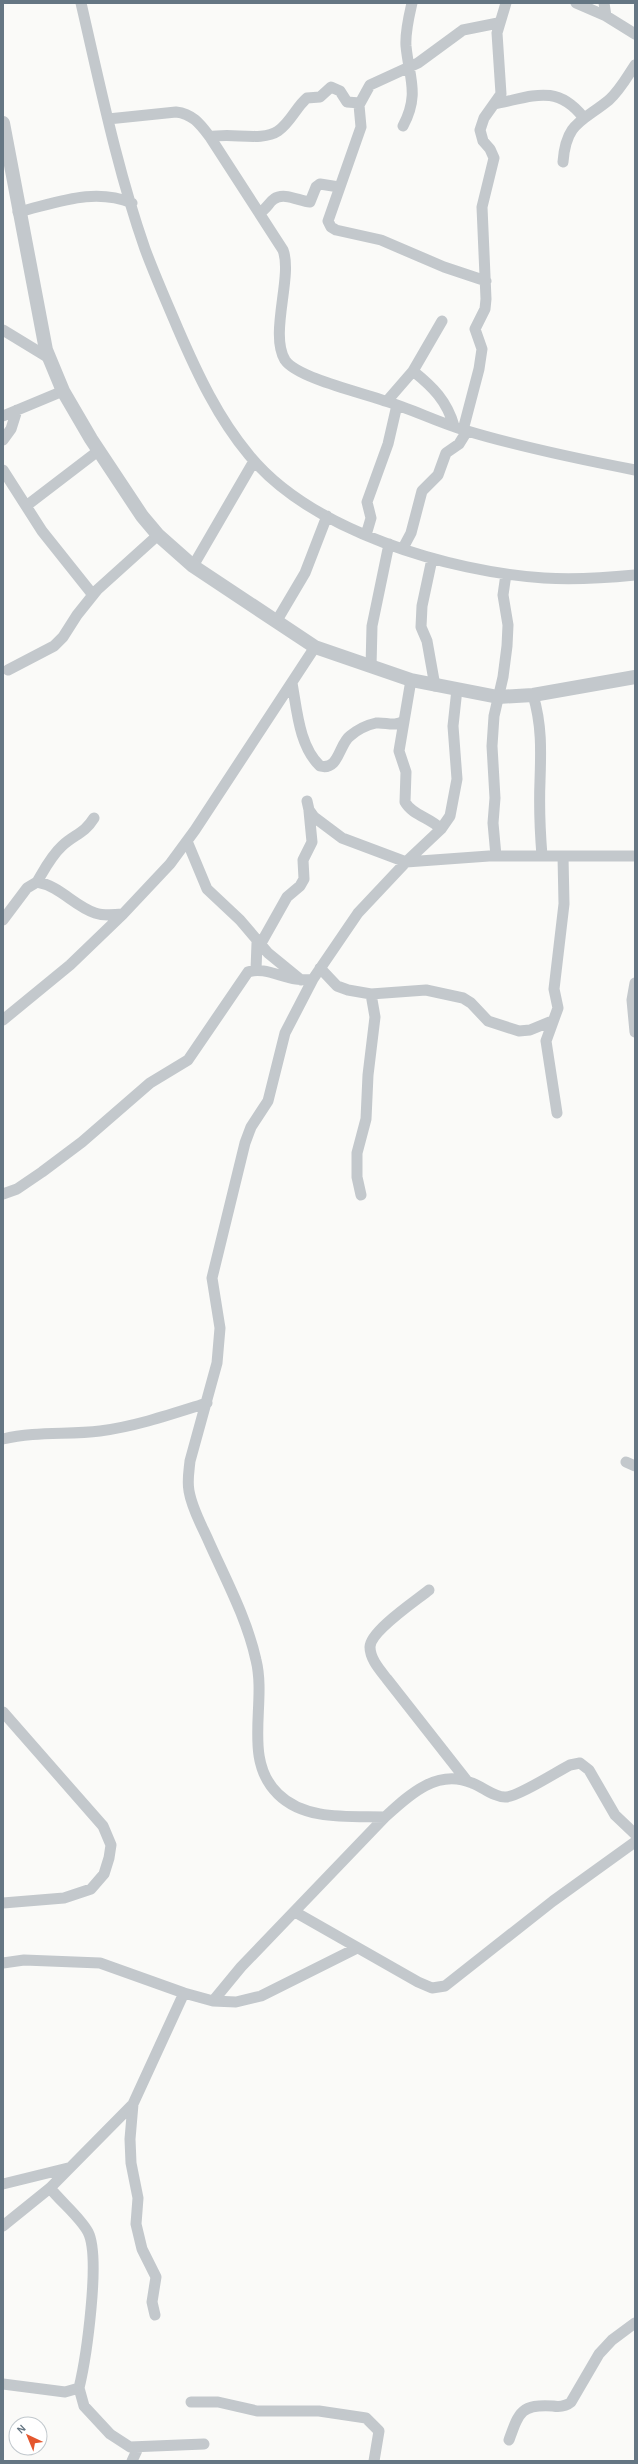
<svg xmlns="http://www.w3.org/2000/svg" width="638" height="2464" font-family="'Alegreya Sans',sans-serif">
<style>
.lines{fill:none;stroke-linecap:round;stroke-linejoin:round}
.minor{stroke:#c3c8cc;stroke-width:11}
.tertiary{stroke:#c3c8cc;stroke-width:14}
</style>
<rect width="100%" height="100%" fill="#fafaf8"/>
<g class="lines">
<path class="minor" d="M 81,3 C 100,85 117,169 145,249 C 155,276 167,303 178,329 C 197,373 218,418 249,455 C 311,531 450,572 544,578 C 575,580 605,578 635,575
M 576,3 L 606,16 L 635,34
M 604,3 L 606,16
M 494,104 C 532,97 556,83 583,117
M 108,119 L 176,112 C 193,114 200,124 210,137 L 283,250 C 293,276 269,334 285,360 C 297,378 363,393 385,401 C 412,409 437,422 464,430 C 520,447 578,459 635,470
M 403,126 C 420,94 409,78 406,46 C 405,32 409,16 412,3
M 210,137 C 230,132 262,142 278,131 C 291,122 296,107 307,98 L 320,97 L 331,87 L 340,91 L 347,102 L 360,103
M 563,162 C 566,122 582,122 609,100 C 620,90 627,77 635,65
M 18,212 C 57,203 93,187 132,203
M 260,212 C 267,209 268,203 274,199 C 284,192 299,201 310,202 L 316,187 L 320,184 L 339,187
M 486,281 L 444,267 L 381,240 L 336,230 L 331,227 L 328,221 L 361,127 L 359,105 L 370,85 L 418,63 L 463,30 L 498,23
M 3,330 L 49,358
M 413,371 C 433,387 447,401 454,426
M 387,401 L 413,371 L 442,321
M 3,416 L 63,391
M 463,430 L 479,369 L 482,349 L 475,329 L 485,309 L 486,299 L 482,207 L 494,158 L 490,149 L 483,141 L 480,130 L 484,118 L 501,94 L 497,33 L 506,3
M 3,440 L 11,429 L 17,410
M 3,470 L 42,531 L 93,595
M 26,506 L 98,451
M 366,535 L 371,518 L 367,502 L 388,444 L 397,405
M 403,548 L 411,533 L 422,491 L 438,475 L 446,453 L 459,444 L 467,431
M 432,559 L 422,606 L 421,627 L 427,641 L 435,686
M 193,566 L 254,461
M 276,622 L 305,573 L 327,516
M 371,667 L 372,626 L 389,544
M 8,670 L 54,646 L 63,637 L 77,615 L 97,590 L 158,535
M 411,680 L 399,751 L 406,772 L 405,802 C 412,815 431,818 441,829
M 292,683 C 297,710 299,746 320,766 C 339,771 339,744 350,736 C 357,730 367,725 376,723 C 386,722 394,727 404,721
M 533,695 C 542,725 541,751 540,781 C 539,806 540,831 542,856
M 307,801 L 309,810 L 314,817 L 342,838 L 406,862 L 489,856 L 635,856
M 187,841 L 207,889 L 240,920 L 268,953 L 301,980
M 496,856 L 493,823 L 495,798 L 492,746 L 494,716 L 503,677 L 507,646 L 508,625 L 503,595 L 506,574
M 37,882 C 44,870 51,856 62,846 C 75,834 84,834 94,818
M 3,920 L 27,888 L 37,882 C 60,886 74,906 95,913 C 104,916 113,915 123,914
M 260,945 L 287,897 L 300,886 L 304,879 L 303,860 L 312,842 L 309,811
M 320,968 L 337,986 L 348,990 L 371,994 L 426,990 L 463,998 L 471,1003 L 488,1021 L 519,1031 L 530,1030 L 552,1021
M 256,970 L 257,943
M 635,983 L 632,1000 L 635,1032
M 3,1020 L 70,965 L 123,914 L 170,864 L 195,830 L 315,647
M 557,1113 L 546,1041 L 558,1008 L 554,989 L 564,904 L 563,856
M 3,1194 L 17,1189 L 42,1172 L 82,1142 L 150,1083 L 188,1060 L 248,972 C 267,965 290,984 313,979
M 361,1195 L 357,1177 L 357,1153 L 366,1119 L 368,1075 L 375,1017 L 371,994
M 3,1439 C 36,1431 68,1435 100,1431 C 137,1426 172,1414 207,1403
M 626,1462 L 635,1466
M 429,1590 C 417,1600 370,1631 370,1647 C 370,1659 380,1670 387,1679 L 467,1781
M 3,1712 L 103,1826 L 111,1845 L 109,1858 L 104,1874 L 91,1889 L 64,1898 L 3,1903
M 385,1817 C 350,1816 305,1821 278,1794 C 242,1759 267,1704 256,1660 C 247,1619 226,1580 209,1542 C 202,1526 192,1509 189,1491 C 187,1481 189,1471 190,1461 L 217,1363 L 220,1328 L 212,1278 L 245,1143 L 251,1127 L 268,1101 L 285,1033 L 313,979 L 358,913 L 406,862 L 441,829 L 450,816 L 457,779 L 453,726 L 457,689
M 295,1912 L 418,1982 L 432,1988 L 445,1986 L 553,1901 L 635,1842
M 3,1963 L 24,1960 L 100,1963 L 184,1993 L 213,2001 L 236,2002 L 261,1996 L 357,1948
M 213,2001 L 241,1967 L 385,1817 C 409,1795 437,1768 472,1783 C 483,1787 494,1797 505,1797 C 516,1798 558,1771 570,1765 L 580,1763 L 589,1770 L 615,1815 L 635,1834
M 133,2104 L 130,2139 L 131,2163 L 138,2198 L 136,2224 L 142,2249 L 156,2277 L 152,2302 L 155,2315
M 3,2184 L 68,2168
M 3,2226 L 50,2188 L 133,2104 L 184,1993
M 3,2384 L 65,2392 L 79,2388 C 86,2359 101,2257 88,2232 C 80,2217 61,2202 50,2188
M 79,2388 L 84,2406 L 110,2434 L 130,2447 L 204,2444
M 191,2402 L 218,2402 L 257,2411 L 319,2411 L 366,2418 L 379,2431 L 374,2461
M 509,2440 C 519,2412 521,2404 553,2406 C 559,2407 565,2407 571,2402 L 599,2354 L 612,2340 L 635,2323
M 132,2461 L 138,2448"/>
<path class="tertiary" d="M 3,123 L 46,350 L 63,391 L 91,439 L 142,516 L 158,535 L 193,566 L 315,647 L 411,680 L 498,697 L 533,695 L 635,677"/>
</g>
<rect width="638" height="2464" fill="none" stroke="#657683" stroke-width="8"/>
<g transform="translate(28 2436) rotate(316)"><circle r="19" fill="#ffffff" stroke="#c1c8cd"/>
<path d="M0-3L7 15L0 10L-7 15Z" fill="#e4572e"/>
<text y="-6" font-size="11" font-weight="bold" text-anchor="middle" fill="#657683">N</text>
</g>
</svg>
